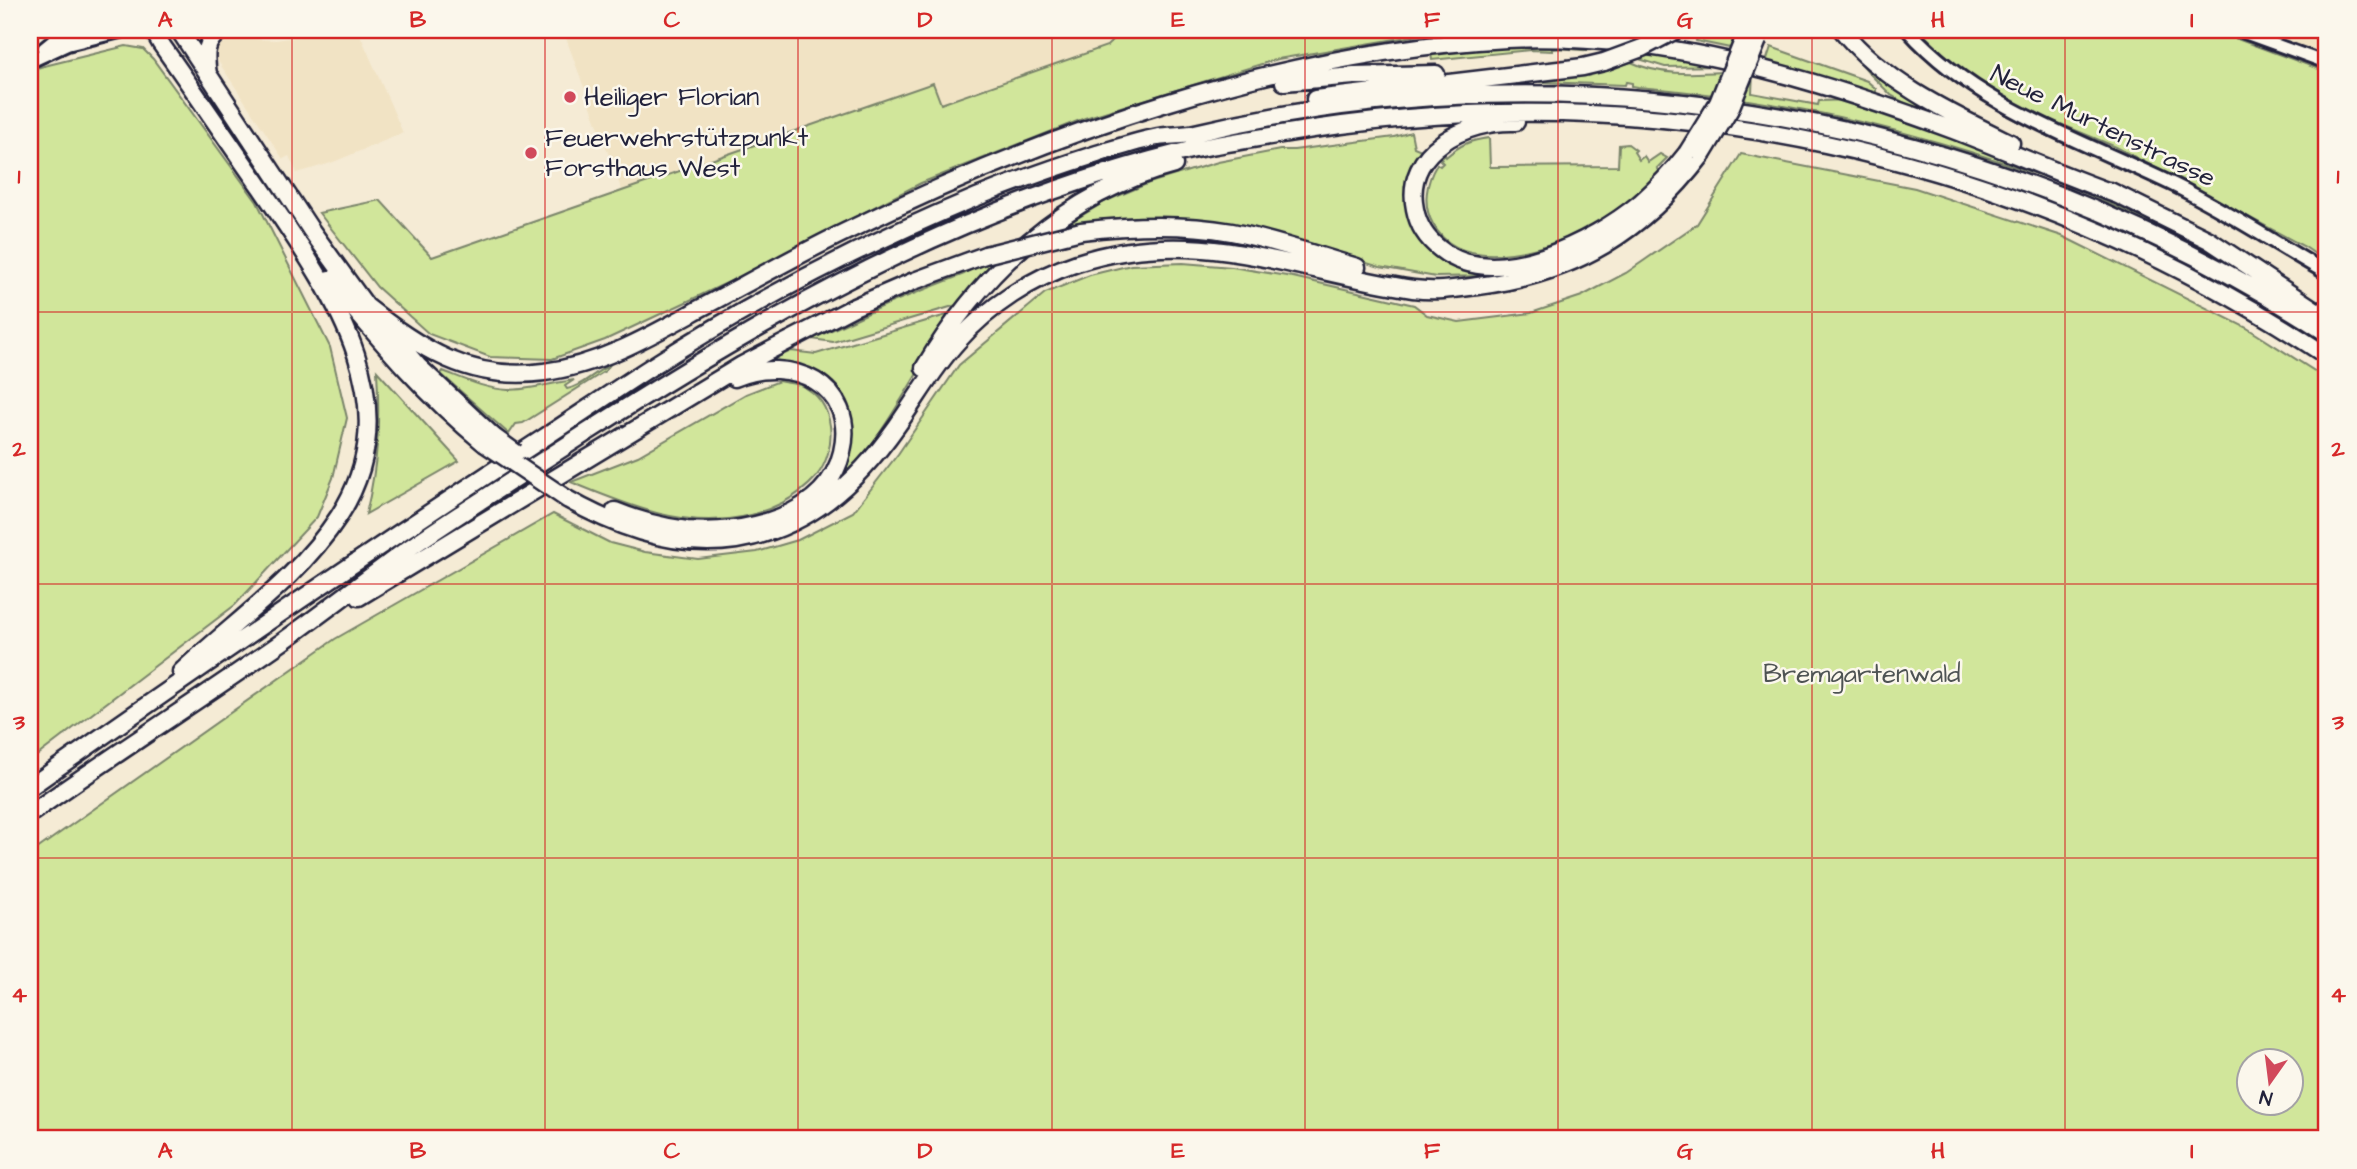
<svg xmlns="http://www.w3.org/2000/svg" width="2357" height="1169" font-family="'Architects Daughter',sans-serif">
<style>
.built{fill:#f1e3c4}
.green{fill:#d1e69b;stroke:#7a846b;stroke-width:2;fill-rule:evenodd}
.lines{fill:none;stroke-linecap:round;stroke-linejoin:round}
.minor-casing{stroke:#22223b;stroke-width:16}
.major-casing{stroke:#22223b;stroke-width:18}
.highway-casing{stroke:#22223b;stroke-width:21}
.minor{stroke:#fbf7ec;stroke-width:10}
.major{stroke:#fbf7ec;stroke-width:12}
.highway{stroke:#fbf7ec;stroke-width:16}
.highway-bridge-casing{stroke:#22223b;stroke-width:21;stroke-linecap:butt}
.highway-bridge{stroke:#fbf7ec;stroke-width:16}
.grid{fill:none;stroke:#d62828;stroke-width:2;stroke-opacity:0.55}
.poi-dot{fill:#d1495b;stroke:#fbf7ec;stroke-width:2.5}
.labels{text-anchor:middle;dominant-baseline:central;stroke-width:5;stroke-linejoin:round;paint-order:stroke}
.poi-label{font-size:26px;fill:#22223b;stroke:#fbf7ec;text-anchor:start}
.street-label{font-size:26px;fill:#22223b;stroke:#fbf7ec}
.park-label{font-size:26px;fill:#4e5353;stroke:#fbf7ec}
.neatline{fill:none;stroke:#d62828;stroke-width:2.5}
.grid-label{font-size:23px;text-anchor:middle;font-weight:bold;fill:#d62828}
</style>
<rect width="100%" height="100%" fill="#f5ebd5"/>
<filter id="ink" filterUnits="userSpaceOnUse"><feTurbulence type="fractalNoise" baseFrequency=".0143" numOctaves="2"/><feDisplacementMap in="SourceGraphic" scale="14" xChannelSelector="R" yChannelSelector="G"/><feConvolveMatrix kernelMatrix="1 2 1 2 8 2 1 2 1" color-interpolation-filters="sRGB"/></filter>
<g filter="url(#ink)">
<path class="built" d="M 340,30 L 358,30 L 403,133 L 331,163 L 297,173 L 289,156 L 283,159 L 218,61 L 215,55 L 216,47 L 221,42 L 231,38 L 276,40 Z
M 563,30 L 602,30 L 603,32 L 610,30 L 1121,30 L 1120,34 L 1107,46 L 941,104 L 933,83 L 622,191 Z
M 2261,30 L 2327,30 L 2327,56 Z"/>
<path class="green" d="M 1121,30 L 1484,30 L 1419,35 L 1278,59 L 1085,118 L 921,183 L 731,281 L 605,340 L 552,359 L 490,357 L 429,334 L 377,287 L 319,213 L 380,200 L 432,257 L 933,83 L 941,104 L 1107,46 L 1119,34 Z
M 1694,30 L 1734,30 L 1731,35 L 1734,37 L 1730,48 L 1696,41 L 1698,31 Z
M 1833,30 L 1836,30 L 1969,128 L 1910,106 L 1891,95 L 1871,75 Z
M 1919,30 L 2213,30 L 2327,72 L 2327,262 L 2305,247 L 2116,147 L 2029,111 L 1961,70 Z
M 126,46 L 143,49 L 153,59 L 257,202 L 330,347 L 347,418 L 333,478 L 317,517 L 235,605 L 30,761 L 30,72 L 40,67 Z
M 1502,46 L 1592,46 L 1592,50 C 1577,51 1566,47 1552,49 L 1552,51 L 1530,50 L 1432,60 L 1431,54 C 1443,53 1496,49 1502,46 Z
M 1771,47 L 1867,81 L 1876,89 L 1876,95 L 1766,62 Z
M 1657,50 L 1723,66 L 1665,67 L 1639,59 Z
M 1631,62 C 1669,80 1712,71 1753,71 L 1752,93 L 1818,105 L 1819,101 L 1852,100 L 2044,173 L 2042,176 C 1911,129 1777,98 1638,87 L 1632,86 L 1632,83 L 1626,82 L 1625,85 L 1540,82 L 1540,80 L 1599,72 Z
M 1411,132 L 1414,147 L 1421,150 L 1431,145 L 1411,183 L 1437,253 L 1541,265 L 1487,276 L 1436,277 L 1380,267 L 1286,239 L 1061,228 L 1106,201 L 1149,183 L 1218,162 L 1280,150 L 1294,150 L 1394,137 Z
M 1489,138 L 1490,167 L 1618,166 L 1619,145 L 1628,144 L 1636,150 L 1634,152 L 1639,160 L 1644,156 L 1648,162 L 1660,154 L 1667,158 L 1657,168 L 1660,171 C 1641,190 1621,208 1599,222 C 1558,247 1462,279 1433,224 C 1422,205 1426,182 1437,164 L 1440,166 L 1443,163 L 1440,160 L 1445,155 L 1446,157 C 1460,145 1470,140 1489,138 Z
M 1741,154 L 1915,188 L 2062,236 L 2247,328 L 2327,379 L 2327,1139 L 30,1139 L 30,854 L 335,639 L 553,514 L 610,543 L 645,552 L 698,559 L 757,552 L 798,540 L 853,512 L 898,454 L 959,365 L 1045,293 L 1090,275 L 1131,265 L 1183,263 L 1232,267 L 1293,277 L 1414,305 L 1427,315 L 1459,322 L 1531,313 L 1582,296 L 1626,273 L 1697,224 ZM 2248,1060 L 2290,1060 L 2290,1102 L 2248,1102 Z
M 2068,180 L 2181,232 L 2224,259 L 2166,229 L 2064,184 Z
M 1006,255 L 960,304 L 833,342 L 812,339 L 890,303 L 964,274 L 978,265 Z
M 950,314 L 952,316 C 910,381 881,446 823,499 L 849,426 L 808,370 L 785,363 L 772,363 L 771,360 L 791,351 L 816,354 Z
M 609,366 L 605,371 L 523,423 L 516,424 L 509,434 L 441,374 L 443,371 C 464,379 485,389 508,390 C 530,390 552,383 574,380 L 565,386 L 567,389 C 582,387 595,371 609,366 Z
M 377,371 L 459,461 L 366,514 C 378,464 380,422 377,371 Z
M 779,381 C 786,383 794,383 800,385 C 837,400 838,450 816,477 C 798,498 768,512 742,517 C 681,529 625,504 571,482 L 638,456 L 746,394 Z"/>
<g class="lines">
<defs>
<path id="minor" d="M 2236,30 L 2327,63"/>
<path id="major" d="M 1908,30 C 1978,108 2082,140 2174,185 C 2227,211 2276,244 2327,273
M 44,49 L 60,36 L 75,30
M 30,61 L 67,44 L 124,30"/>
<path id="highway" d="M 153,30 L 161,44 C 195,92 227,140 261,188 C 326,284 414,400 339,516 C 298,579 235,621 181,672
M 179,30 L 311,230 L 366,306 L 418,366 L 494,437
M 1842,30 C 1883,82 1952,114 2011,143
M 208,74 C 205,55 204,41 222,30
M 1284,82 L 1354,76 L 1436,74
M 1315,99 L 1583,67 L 1604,62
M 1516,122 C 1467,120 1403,150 1415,209 C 1418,225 1427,239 1440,249 C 1495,293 1594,241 1640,203 C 1657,188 1673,171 1687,153
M 2110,191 L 2209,240 L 2327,318
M 1081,231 C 1131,225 1181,223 1232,232 C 1274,240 1315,255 1357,267
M 329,279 C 380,340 422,392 484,443
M 366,306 C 421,349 470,382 544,372 C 600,365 650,336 699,309 C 748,283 797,255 847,231 C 1048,132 1283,51 1507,39 C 1661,32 1810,77 1953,130 C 2008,151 2062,175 2118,195
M 924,368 C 980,273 1065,193 1174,165
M 567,499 C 618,528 676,549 736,540 C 807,529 856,484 897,426 C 917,398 934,367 958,341 C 989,306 1032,278 1077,263 C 1199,223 1295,272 1413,289 C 1436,292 1455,289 1478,286 C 1575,274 1643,232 1702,155
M 615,511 C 637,520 662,527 687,530 C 743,535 827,517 842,452 C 858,385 790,354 735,378
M 359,597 L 742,365 L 854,307 L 914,281 L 985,255
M 30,787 C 199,668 371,550 545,437 C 580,414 615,390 651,367 C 754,301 864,244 977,197 C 1016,181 1056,167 1097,154 C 1117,148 1137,141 1158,137 C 1170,135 1183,136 1195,133 C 1582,40 1996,117 2327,333
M 30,814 C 113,755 199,700 282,642 C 324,612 364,581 405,551 C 464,510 526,472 586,433 C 708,355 832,281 965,225 C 1039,194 1116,167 1195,149 C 1224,143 1253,139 1282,134 C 1651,71 2016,150 2327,356"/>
</defs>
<use href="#minor" class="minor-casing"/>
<use href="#major" class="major-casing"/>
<use href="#highway" class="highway-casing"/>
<use href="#minor" class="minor"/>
<use href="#major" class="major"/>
<use href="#highway" class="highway"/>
<defs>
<path id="highway-bridge" d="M 1604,62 L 1642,48 L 1676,30
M 1687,153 L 1718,103 L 1745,36
M 1702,155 L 1730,109 L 1758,40
M 985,255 L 1081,231
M 494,437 L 516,453
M 484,443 L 567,499"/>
</defs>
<use href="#highway-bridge" class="highway-bridge-casing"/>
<use href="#highway-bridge" class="highway-bridge"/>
</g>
</g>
<path class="grid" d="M 292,30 L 292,1139M 545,30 L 545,1139M 798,30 L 798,1139M 1052,30 L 1052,1139M 1305,30 L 1305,1139M 1558,30 L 1558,1139M 1812,30 L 1812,1139M 2065,30 L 2065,1139M 30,312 L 2327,312M 30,584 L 2327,584M 30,858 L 2327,858"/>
<g class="poi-dot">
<circle cx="570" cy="97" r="7"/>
<circle cx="531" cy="153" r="7"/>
</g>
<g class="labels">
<g class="poi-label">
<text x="584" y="97">Heiliger Florian</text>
<text x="545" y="138">Feuerwehrstützpunkt<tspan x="545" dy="30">Forsthaus West</tspan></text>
</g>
<g class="street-label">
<text transform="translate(2103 126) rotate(26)">Neue Murtenstrasse</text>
</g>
<g class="park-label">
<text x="1862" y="674">Bremgartenwald</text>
</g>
</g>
<rect width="2357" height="1169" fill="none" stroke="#fbf7ec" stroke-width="77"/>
<g transform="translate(2270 1082) rotate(194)"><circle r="33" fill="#fbf7ec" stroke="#a4a2a5" stroke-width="2"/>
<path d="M0-5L12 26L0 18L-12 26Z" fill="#d1495b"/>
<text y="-10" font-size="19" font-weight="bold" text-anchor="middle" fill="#22223b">N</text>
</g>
<rect x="38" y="38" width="2280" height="1092" class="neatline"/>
<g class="grid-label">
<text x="165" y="27">A</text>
<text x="418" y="27">B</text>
<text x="672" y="27">C</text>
<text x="925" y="27">D</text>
<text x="1178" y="27">E</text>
<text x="1432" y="27">F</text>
<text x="1685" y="27">G</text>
<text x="1938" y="27">H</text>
<text x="2192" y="27">I</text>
<text x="19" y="183">1</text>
<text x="2338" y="183">1</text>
<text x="19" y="456">2</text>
<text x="2338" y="456">2</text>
<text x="19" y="729">3</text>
<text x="2338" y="729">3</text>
<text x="19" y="1002">4</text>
<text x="2338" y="1002">4</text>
<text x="165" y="1158">A</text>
<text x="418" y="1158">B</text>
<text x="672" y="1158">C</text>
<text x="925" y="1158">D</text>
<text x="1178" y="1158">E</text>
<text x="1432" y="1158">F</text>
<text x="1685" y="1158">G</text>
<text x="1938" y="1158">H</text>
<text x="2192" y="1158">I</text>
</g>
</svg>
